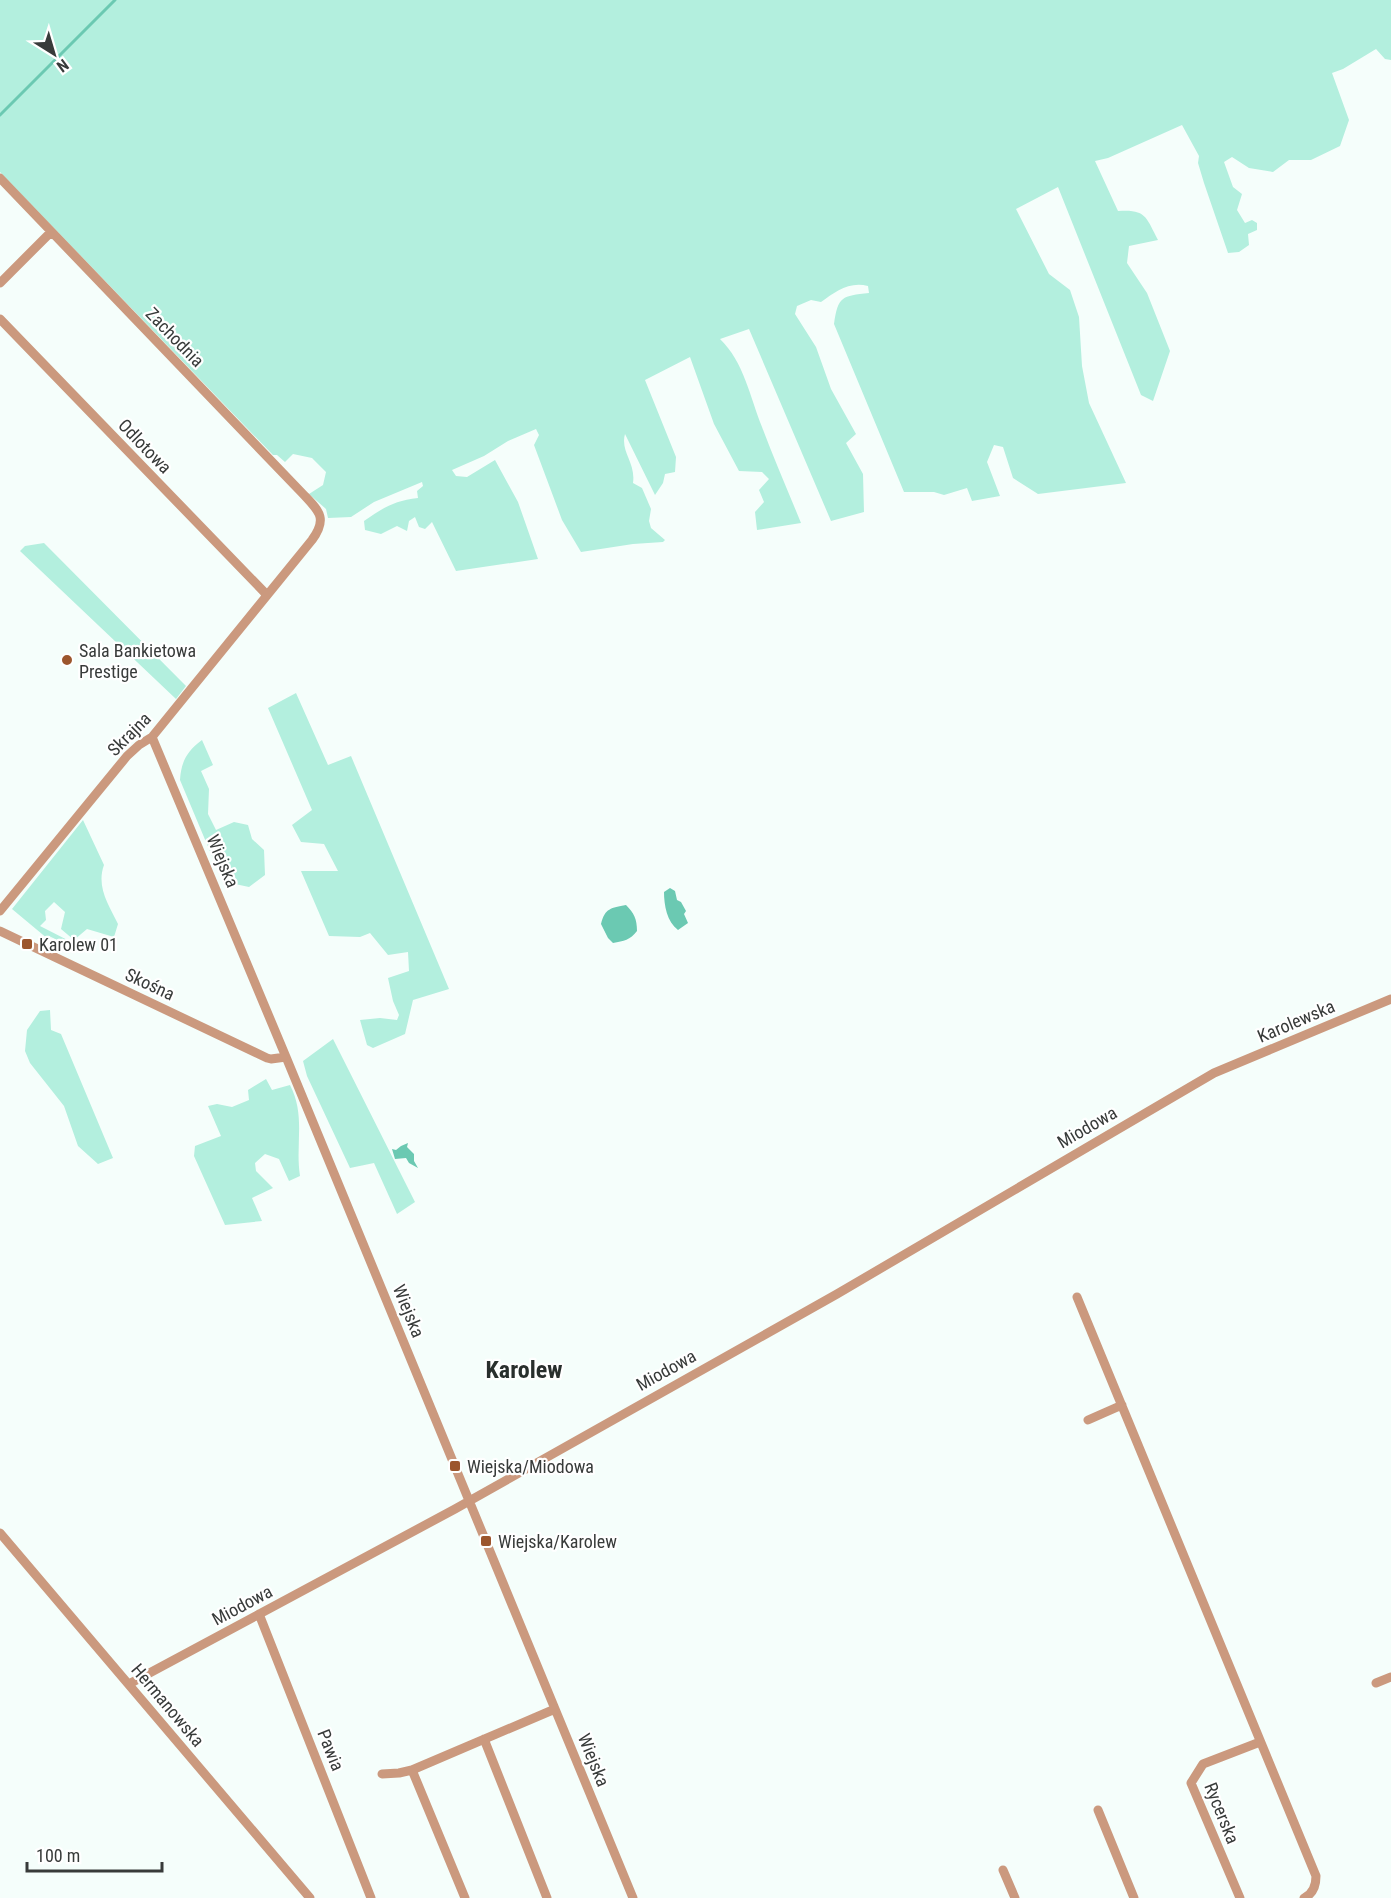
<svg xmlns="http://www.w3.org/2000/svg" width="1391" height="1898" font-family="'Roboto Condensed',sans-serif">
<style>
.green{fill:#b3efde}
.water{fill:#6bc9b2}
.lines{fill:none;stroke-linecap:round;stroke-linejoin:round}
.stream{stroke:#6bc9b2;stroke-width:3}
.minor{stroke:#cb997e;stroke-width:9}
.poi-dot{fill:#9c562d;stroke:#fff;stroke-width:2}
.labels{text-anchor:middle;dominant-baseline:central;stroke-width:4.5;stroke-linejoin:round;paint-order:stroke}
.street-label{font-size:18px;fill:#383b3a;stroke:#fff}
.poi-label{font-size:18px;fill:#383b3a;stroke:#fff;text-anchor:start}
.district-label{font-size:24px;font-weight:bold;fill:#292f2d;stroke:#fff}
</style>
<rect width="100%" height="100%" fill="#f5fefb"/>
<path class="green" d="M 0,0 L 1391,0 L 1391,60 L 1385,59 L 1376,49 L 1343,69 L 1332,73 L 1349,120 L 1340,146 L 1311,160 L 1289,160 L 1273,172 L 1249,168 L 1232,157 L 1224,162 L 1233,187 L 1242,194 L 1237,210 L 1245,223 L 1252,220 L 1257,223 L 1257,230 L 1248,234 L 1249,245 L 1239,252 L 1228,253 L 1204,183 L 1198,163 L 1199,156 L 1182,125 L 1108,158 L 1095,161 L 1118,211 C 1146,209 1146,217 1158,240 L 1129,246 L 1127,263 L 1147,293 L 1170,351 L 1153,401 L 1141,395 L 1058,187 L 1016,209 L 1049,274 L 1070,290 L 1079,317 L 1082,366 L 1089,403 L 1126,483 L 1038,494 L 1013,478 L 1003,447 L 994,445 L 987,462 L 1000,496 L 972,501 L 967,488 L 944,495 L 934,492 L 904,492 L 834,324 C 838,296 842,296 869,293 L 868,286 C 849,281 835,292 821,302 L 811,300 L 797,306 L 795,314 L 816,347 L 831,389 L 856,434 L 846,443 L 863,474 L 864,512 L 831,521 L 749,329 L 720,339 C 744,362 750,397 762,427 C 774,459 788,491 801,523 L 757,530 L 755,512 L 764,502 L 759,490 L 769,479 L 762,472 L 739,471 L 714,424 L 690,357 L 645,380 L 676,457 L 675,472 L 665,474 L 663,483 L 655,495 L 625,434 C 620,452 636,462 633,483 L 642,488 L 651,509 L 649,521 L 651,528 L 665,540 L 663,542 L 633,544 L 581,552 L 562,520 L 534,445 L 539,435 L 536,429 L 508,441 L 484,456 L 452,470 L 456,476 L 467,477 L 495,460 L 518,502 L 538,559 L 456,571 L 432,522 L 425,529 L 419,527 L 415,517 L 409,521 L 407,531 L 397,526 L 381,534 L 365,530 L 364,521 C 384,507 394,501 418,498 L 417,491 L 423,486 L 422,482 L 374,502 L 351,517 L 328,518 L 326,509 L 309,494 L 323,485 L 326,472 L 312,458 L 293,454 L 285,462 L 277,455 L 273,455 L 0,172 Z
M 44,543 L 186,686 L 176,699 L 20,551 L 25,546 Z
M 296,693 L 328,765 L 351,756 L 449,989 L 413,1000 L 405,1034 L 373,1048 L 367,1045 L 360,1020 L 380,1018 L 397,1020 L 399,1015 L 393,1001 L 388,978 L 409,971 L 408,952 L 388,955 L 370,933 L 360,937 L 329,936 L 301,871 L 338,871 L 324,844 L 301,842 L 292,825 L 312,810 L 268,708 Z
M 202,740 L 213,765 L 201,771 L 209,789 L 208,814 L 216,830 L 234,822 L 248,825 L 252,839 L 264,850 L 265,875 L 249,887 L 235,884 L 224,867 L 214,861 L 180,780 C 181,762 187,751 202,740 Z
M 83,820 L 104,865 C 96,887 109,905 118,924 L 114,937 L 87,929 L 74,940 L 61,929 L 65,912 L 54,902 L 45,911 L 46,920 L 40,926 L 87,950 L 82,952 L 51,937 L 48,939 L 12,909 Z
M 50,1010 L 51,1030 L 61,1034 L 113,1158 L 98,1164 L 78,1146 L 64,1106 L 30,1063 L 25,1051 L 27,1030 L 40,1011 Z
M 333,1039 L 415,1202 L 397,1214 L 374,1163 L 350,1168 L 307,1076 L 303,1061 Z
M 266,1079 L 272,1090 L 290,1085 C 306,1116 295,1144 300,1176 L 289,1181 L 279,1159 L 265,1154 L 255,1163 L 256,1171 L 273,1188 L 252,1198 L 262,1221 L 225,1225 L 194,1156 L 195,1146 L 221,1136 L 208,1106 L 217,1104 L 232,1107 L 249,1100 L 248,1090 Z"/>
<path class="water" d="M 670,888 L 675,891 L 677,900 L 681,902 L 686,911 L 684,914 L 688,923 L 678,930 C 667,922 664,905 664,892 Z
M 626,905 C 634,913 637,919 637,931 C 630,940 624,941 613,943 L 608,938 L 601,924 C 605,908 611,908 626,905 Z
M 408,1143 L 407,1147 L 414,1154 L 414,1161 L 418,1168 L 409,1163 L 406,1158 L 395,1159 L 392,1149 L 396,1150 L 401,1146 Z"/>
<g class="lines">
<path class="stream" d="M 0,115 L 115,0"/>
<path class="minor" d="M 0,178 L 303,494 C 319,511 328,518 312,540 L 152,737 L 139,745 L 127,756 L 0,911
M 0,283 L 51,232
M 0,319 L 267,595
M 152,737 L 286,1057 L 633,1898
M 0,931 L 267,1058 L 271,1059 L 286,1057
M 1077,1297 L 1316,1876 C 1316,1885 1313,1894 1304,1898
M 1088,1420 L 1122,1405
M 0,1533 L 310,1898
M 259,1614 L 371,1898
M 1376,1683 L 1391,1677
M 129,1684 L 455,1509 L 837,1294 L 1214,1073 L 1391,999
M 484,1739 L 547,1898
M 412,1770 L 465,1898
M 382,1774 L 399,1773 L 412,1770 L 555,1709
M 1098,1810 L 1134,1898
M 1003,1870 L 1015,1898
M 1240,1898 L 1191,1783 L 1203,1764 L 1260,1742"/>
</g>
<g class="poi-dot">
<circle cx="67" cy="660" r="6"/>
<rect x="21" y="938" width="12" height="12" rx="3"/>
<rect x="449" y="1460" width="12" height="12" rx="3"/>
<rect x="480" y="1535" width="12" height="12" rx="3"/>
</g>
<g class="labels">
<g class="street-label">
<text transform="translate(175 337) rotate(46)">Zachodnia</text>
<text transform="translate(145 446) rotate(46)">Odlotowa</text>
<text transform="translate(129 734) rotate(-45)">Skrajna</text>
<text transform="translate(223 861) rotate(67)">Wiejska</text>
<text transform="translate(150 984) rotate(25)">Skośna</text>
<text transform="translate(1296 1021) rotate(-23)">Karolewska</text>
<text transform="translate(1087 1127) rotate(-30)">Miodowa</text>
<text transform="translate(409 1311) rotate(68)">Wiejska</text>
<text transform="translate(666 1370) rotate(-29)">Miodowa</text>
<text transform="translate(242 1605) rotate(-28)">Miodowa</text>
<text transform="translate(168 1705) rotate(50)">Hermanowska</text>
<text transform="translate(331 1750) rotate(68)">Pawia</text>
<text transform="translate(594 1760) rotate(68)">Wiejska</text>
<text transform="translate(1222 1813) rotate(68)">Rycerska</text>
</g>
<g class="poi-label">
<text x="79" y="650">Sala Bankietowa<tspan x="79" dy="21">Prestige</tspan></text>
<text x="39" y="944">Karolew 01</text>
<text x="467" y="1466">Wiejska/Miodowa</text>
<text x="498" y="1541">Wiejska/Karolew</text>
</g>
<g class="district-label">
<text x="524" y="1370">Karolew</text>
</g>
</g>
<g transform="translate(54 54) rotate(143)" stroke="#ffffff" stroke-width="4.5" paint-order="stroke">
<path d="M0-4.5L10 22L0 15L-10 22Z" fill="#383b3a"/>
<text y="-9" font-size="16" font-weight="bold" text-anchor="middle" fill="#383b3a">N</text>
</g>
<path d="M27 1862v9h135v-9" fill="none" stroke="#383b3a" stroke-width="3"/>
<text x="36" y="1862" font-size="18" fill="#383b3a" stroke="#ffffff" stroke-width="4.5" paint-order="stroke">100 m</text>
</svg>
